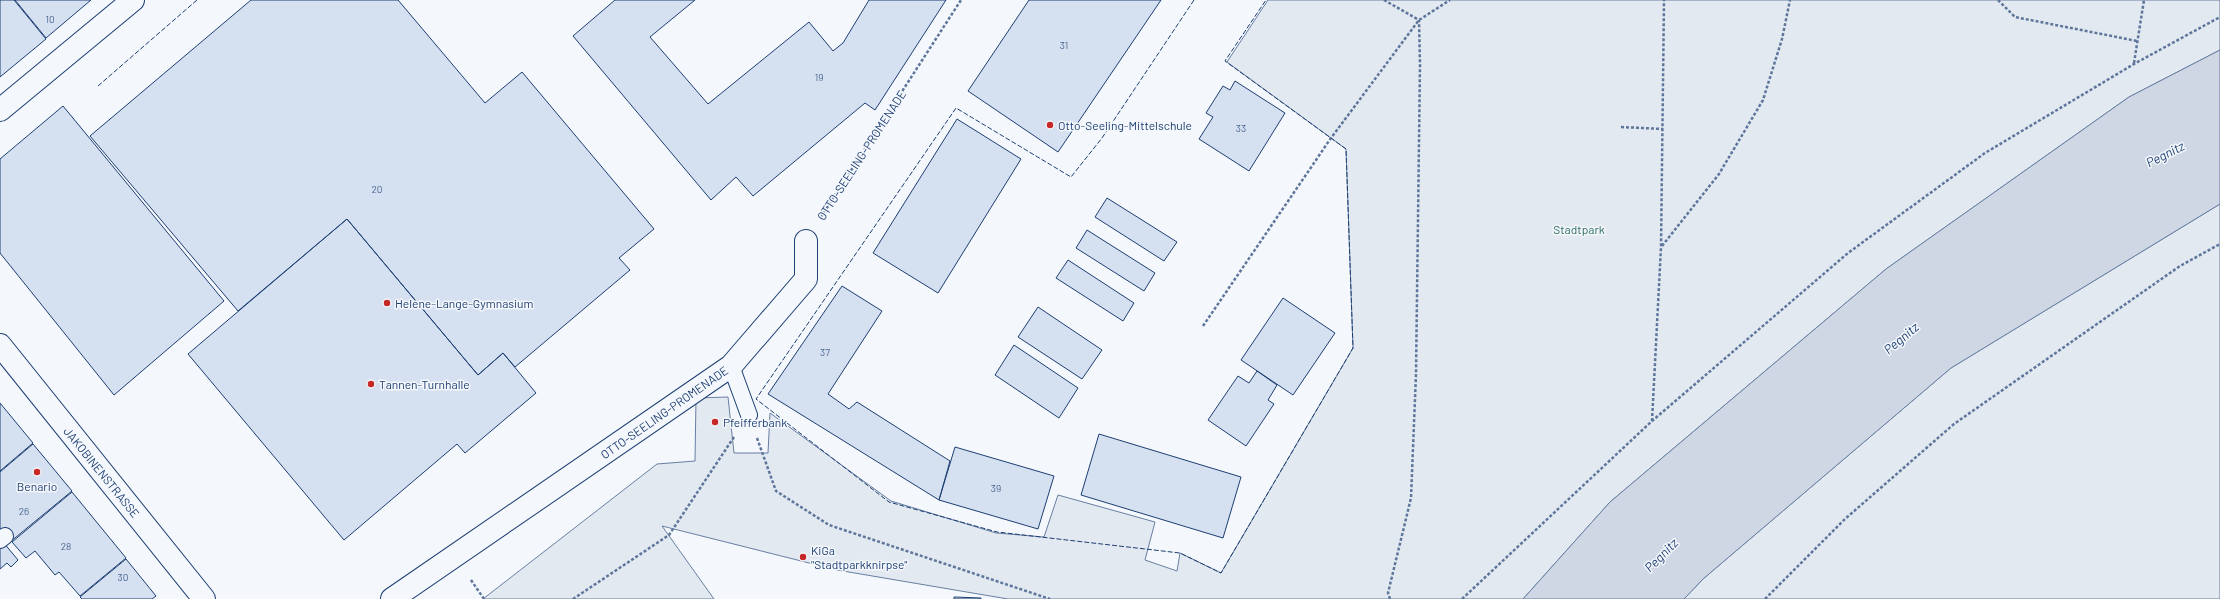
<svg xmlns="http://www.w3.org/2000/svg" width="2220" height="599" font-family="Barlow,sans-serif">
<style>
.green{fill:#e3e9f0;stroke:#687fa3}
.water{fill:#cfd7e4;stroke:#687fa3}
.building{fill:#d5e0f0;stroke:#1d3f73}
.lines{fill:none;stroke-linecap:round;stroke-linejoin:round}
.service-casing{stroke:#1d3f73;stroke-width:18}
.minor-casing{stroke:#1d3f73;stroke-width:24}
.path{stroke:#5e769c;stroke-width:2.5;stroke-dasharray:3 2;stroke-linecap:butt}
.service{stroke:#f4f7fb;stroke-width:16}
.minor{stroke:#f4f7fb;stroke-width:22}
.fence{stroke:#1d3f73;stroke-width:1;stroke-dasharray:5 2;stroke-linecap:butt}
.poi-dot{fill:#c62828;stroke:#f4f7fb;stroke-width:1.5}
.labels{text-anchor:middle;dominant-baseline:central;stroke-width:3;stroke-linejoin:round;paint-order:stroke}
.number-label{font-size:10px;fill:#4b6792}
.poi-label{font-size:12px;fill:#1d3f73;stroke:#f4f7fb;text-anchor:start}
.street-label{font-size:12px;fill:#1d3f73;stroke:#f4f7fb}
.park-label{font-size:12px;fill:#2c6c60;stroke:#f4f7fb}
.water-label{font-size:13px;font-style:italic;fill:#1d3f73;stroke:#f4f7fb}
</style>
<rect width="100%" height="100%" fill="#f4f7fb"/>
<path class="green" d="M 1268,0 L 2220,0 L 2220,50 L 2129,97 L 1886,269 L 1610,502 L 1523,599 L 1008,599 L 837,570 L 662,526 L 714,599 L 483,599 L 657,464 L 695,461 L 696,398 L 728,397 L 734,453 L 768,453 L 770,413 L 891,501 L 996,533 L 1044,537 L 1058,495 L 1155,522 L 1145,560 L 1177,571 L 1180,553 L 1221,573 L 1353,348 L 1346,149 L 1227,62 Z
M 2220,204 L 2220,599 L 1684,599 L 1703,579 L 1951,368 Z"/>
<path class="water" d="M 2220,50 L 2220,204 L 1951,368 L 1703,579 L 1684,599 L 1523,599 L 1610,502 L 1886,269 L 2129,97 Z"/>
<path class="building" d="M 0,0 L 14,0 L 46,39 L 0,77 Z
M 15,0 L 91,0 L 46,38 Z
M 251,0 L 398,0 L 485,103 L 522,72 L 654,229 L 619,258 L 630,270 L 515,367 L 503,353 L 478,375 L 347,219 L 238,311 L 90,136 Z
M 615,0 L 695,0 L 650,37 L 708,104 L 809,22 L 833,51 L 843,43 L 869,0 L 946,0 L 875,110 L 865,103 L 753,196 L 736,177 L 711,200 L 573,36 Z
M 1029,0 L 1161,0 L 1058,152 L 968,91 Z
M 1235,81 L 1285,113 L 1249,171 L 1199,139 L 1213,117 L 1206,113 L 1223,86 L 1230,90 Z
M 63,106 L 224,301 L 114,395 L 0,253 L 0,159 Z
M 957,119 L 1021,159 L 938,293 L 873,253 Z
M 1107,198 L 1177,242 L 1164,261 L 1095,217 Z
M 347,219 L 478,375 L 503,353 L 536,393 L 465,453 L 457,444 L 344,540 L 188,354 Z
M 1087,230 L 1155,273 L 1144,291 L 1076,248 Z
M 1068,260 L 1134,303 L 1123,321 L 1056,278 Z
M 842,286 L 882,311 L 828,394 L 849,409 L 857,402 L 950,461 L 939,500 L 768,394 Z
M 1283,298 L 1335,333 L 1293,395 L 1241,360 Z
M 1038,307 L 1102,350 L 1082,379 L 1018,337 Z
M 1014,345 L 1078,388 L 1059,418 L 995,375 Z
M 1257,371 L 1277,385 L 1268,400 L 1274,404 L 1246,446 L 1208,420 L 1238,376 L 1249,383 Z
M 0,403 L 33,443 L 0,471 Z
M 1099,434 L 1241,477 L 1223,538 L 1081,495 Z
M 33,444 L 72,491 L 10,542 L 0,531 L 0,472 Z
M 955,447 L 1054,476 L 1038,529 L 939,500 Z
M 72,492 L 126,558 L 80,596 L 59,572 L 55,575 L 35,551 L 26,558 L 12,542 Z
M 3,542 L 18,560 L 11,567 L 7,563 L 0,569 L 0,544 Z
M 126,559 L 156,596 L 152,599 L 82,599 L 80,597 Z
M 954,597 L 981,598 L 981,599 L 954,599 Z"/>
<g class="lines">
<defs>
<path id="service" d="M 731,366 L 749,415
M 0,540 L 5,536"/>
<path id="minor" d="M 0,110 L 133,0
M 0,345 L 204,599
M 392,599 L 731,366 L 806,279 L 806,241"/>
</defs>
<use href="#service" class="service-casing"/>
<use href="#minor" class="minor-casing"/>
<path class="path" d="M 1384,0 L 1419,20
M 1998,0 L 2015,17 L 2137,41
M 2134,63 L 2144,0
M 1621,127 L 1663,129
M 821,217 L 961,0
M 1662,246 L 1719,174 L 1763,100 L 1782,39 L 1790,0
M 1203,326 L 1331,138 L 1419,20 L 1450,0
M 1652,421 L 1661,247 L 1664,0
M 757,438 L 776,491 L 829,525 L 1050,599
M 471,580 L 484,599
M 573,599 L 669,535 L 734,437
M 1390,599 L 1388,593 L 1411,498 L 1416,374 L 1420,64 L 1419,20
M 1462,599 L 1652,421 L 1848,253 L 1985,153 L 2134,64 L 2220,17
M 1765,599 L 1845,519 L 1954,424 L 2180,266 L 2220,244"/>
<use href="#service" class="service"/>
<use href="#minor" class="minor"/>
<path class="fence" d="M 1194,0 L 1102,138 L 1071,177 L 956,108 L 756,399 L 889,502 L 997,532 L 1180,553 L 1221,573 L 1353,348 L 1346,149 L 1225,61 L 1266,0
M 98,86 L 197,0"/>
</g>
<g class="poi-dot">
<circle cx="1050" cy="125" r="4"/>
<circle cx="387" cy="303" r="4"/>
<circle cx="371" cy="384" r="4"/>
<circle cx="715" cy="422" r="4"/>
<circle cx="37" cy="472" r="4"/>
<circle cx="803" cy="557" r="4"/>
</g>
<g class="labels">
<g class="number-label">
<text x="50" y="19">10</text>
<text x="1064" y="45">31</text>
<text x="819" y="77">19</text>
<text x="1241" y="128">33</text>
<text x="377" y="189">20</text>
<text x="825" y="352">37</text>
<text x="996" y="488">39</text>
<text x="24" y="511">26</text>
<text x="66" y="546">28</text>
<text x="123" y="577">30</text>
</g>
<g class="poi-label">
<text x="1058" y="125">Otto-Seeling-Mittelschule</text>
<text x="395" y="303">Helene-Lange-Gymnasium</text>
<text x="379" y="384">Tannen-Turnhalle</text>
<text x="723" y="422">Pfeifferbank</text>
<text x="37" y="486" text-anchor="middle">Benario</text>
<text x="811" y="550">KiGa<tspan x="811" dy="14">"Stadtparkknirpse"</tspan></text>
</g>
<g class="street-label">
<text transform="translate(861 155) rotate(-57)">OTTO-SEELING-PROMENADE</text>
<text transform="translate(664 412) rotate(-35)">OTTO-SEELING-PROMENADE</text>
<text transform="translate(102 472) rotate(51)">JAKOBINENSTRASSE</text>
</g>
<g class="park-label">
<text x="1579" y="229">Stadtpark</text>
</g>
<g class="water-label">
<text transform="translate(2165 154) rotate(-27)">Pegnitz</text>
<text transform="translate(1901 338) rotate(-40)">Pegnitz</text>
<text transform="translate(1661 555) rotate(-45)">Pegnitz</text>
</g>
</g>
</svg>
